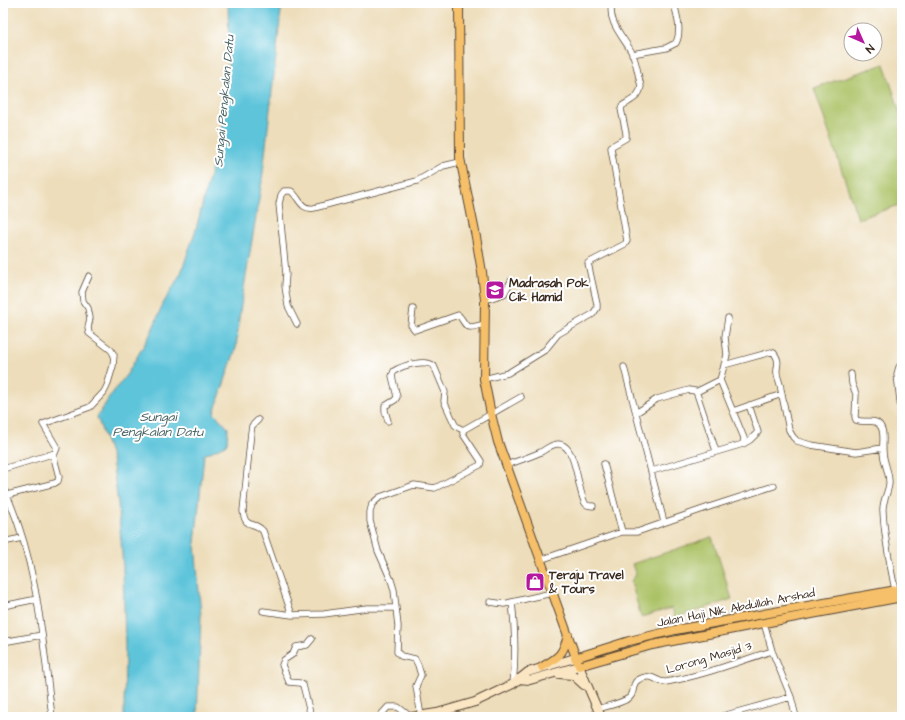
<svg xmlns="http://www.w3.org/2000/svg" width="905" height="720" font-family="'Architects Daughter',sans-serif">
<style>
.green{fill:#acc266;stroke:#747642}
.water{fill:#5dc4da;stroke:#4c777c}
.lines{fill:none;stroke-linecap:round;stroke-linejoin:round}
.minor-casing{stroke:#564535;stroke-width:7}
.secondary-casing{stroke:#564535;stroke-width:10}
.primary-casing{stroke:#564535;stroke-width:10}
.minor{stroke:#fff;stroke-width:5.5}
.secondary{stroke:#fbe6c4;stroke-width:8}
.primary{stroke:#f6c06b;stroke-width:8}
.labels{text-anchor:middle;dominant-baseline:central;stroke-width:4;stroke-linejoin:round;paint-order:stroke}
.poi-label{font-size:12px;font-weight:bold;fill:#3b2a1e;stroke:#fff;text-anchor:start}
.street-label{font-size:12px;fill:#3b2a1e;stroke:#fff}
.water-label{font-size:13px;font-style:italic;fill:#476060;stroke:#fff}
</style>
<rect width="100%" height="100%" fill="#fff"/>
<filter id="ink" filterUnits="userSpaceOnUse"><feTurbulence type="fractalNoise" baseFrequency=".025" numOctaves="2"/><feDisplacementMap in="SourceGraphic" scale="8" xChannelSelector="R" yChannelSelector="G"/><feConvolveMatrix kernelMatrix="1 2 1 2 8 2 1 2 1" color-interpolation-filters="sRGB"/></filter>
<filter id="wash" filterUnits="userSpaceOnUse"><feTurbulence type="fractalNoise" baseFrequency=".012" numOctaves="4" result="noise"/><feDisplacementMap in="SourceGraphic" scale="16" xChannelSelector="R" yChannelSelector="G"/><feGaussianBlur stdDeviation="0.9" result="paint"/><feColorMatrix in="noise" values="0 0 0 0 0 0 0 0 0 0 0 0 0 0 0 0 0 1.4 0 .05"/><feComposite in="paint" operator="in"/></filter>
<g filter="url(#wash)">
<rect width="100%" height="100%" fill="#edddba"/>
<path class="green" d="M 884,64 L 902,118 L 902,204 L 858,219 L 814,88 Z
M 712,537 L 732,599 L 675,618 L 672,608 L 641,617 L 631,581 L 636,575 L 632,564 Z"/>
<path class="water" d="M 228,3 L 281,3 L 281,11 L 262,181 L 240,311 L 236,348 L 214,413 L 228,428 L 227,444 L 204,455 L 195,543 L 201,616 L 197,717 L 124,717 L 125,645 L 123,567 L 118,503 L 112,459 L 97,417 L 111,395 L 127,374 L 151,333 L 163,304 L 181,273 L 196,229 L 226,113 L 229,46 Z"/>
</g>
<g filter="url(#ink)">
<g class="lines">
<defs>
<path id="minor" d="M 632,54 L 666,48 L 676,43 C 682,31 677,16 674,3
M 485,300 L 504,294 L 511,281
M 413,309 L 411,325 L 415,330 L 458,315 C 463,318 464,327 470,327 C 475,327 480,325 485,324
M 297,324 L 288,306 L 285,286 L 286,274 L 279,204 L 281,195 L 284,191 L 291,191 C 300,198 300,210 314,208 L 417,181 L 443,166 L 460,162
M 902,364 L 899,367 L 897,374 L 902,420
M 724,365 L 771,352 L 774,353 C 781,363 776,364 777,374 C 778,380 781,384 781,390 L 789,430 L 793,437 L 797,441 L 811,445 L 856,452 L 883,448
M 624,367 L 664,522
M 851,374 L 852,384 L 856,394 L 855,417 L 856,420 C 865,424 876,417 881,427 C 885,434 882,444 883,451 C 883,462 890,473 889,484 C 888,493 882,502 883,511 C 884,537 890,564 895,590
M 484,379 L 508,373 L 545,350 L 558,334 L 593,314 L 597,308 L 597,304 L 588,263 L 625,244 L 627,241 L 611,148 L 612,146 L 626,138 L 626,133 L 621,109 L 622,106 C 631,100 640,97 641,86 C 638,76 637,63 632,53 C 624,37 607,23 612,3
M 696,392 L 720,380 L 727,355 L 725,337 L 728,318
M 733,411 L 782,394
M 636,413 L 657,399 L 689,390 L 695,391 L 697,394 L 716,451
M 258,420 L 252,426 L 251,432 L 243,511 C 245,530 254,520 263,531 L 292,615
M 388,421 L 385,411 L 385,406 L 395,400 L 397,397 L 392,376 L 394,371 C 403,365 426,359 434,366 L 445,392 L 444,401 L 455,425 L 459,428 L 463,430
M 743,444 L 750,440 L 758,432 L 749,405
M 604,464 L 622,532
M 506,465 C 518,461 530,457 541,452 C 546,449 552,444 558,444 C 577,444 577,490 585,503 C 586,506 590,506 593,506
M 3,469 L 55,453 L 57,448 L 56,446 L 43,424 L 90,407 L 104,392 L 107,386 L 113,366 L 114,355 L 111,350 L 89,333 L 88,328 L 90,318 L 88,308 L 83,301 L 82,292 L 89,276
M 652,471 L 743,444 L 744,438 L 720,380
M 3,487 C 37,557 43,640 52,717
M 7,495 L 55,483 L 58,481 L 59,477 L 53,454
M 3,542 L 22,538
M 540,560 L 622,532 L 637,532 L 712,506 L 774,486
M 490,602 L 504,604 L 512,602
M 3,606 L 37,599
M 263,611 L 292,615 L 324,614 L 367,608 L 396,608
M 764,623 L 772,651 L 791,697 L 796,717
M 3,642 L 42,635
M 513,684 C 516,656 515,629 512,602 L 552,593
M 597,709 C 607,706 620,704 629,698 C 638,691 627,681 646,677 C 654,675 658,683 666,682 C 702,676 737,662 772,651
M 421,716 L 416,686 L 421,675 L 418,665 L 415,659 L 401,656 L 397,652 L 398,626 L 394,590 L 391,580 L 378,551 L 370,521 L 370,512 L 372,504 L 380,497 L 414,485 L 435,488 L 480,465 L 481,461 L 463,434 L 463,430 L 521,397
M 311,717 L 303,685 L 300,683 L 289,682 L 282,665 L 284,660 L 293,654 L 296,647 L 307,645 L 312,639
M 379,717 L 388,707 L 398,707 L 411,717
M 719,717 L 791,697"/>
<path id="secondary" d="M 559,674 L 573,675 L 584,685
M 518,679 L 530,680 L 579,666 L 601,717
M 411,717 L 437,713 L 475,702 L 513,684 L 528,672 L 575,658"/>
<path id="primary" d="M 459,3 L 460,158 L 476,237 L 482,272 L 485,300 L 484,379 L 491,414 L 498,442 L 579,666 L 652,645 L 764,623 L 902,597
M 575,658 L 629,641 L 675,630 L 902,589
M 542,667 C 559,657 563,655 568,635"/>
</defs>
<use href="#minor" class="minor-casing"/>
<use href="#secondary" class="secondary-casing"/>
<use href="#primary" class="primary-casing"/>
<use href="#minor" class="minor"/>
<use href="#secondary" class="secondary"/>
<use href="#primary" class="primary"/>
</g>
</g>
<defs>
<symbol id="school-square" viewBox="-11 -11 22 22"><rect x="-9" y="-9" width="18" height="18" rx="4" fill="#b5179e" stroke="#fff"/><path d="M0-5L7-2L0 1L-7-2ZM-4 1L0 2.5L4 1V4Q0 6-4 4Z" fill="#fff"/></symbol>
<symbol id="shop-square" viewBox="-11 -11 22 22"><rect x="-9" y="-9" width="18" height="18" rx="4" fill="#b5179e" stroke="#fff"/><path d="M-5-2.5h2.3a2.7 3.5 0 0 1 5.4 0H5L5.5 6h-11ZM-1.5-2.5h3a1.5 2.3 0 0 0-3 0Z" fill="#fff"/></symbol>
</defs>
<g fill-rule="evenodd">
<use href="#school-square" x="484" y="279" width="22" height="22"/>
<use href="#shop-square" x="524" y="571" width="22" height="22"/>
</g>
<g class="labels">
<g class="poi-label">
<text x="509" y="283">Madrasah Pok<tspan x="509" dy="14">Cik Hamid</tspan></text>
<text x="549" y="575">Teraju Travel<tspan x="549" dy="14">&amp; Tours</tspan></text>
</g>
<g class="street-label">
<text transform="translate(736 608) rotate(-11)">Jalan Haji Nik Abdullah Arshad</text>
<text transform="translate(709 658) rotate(-16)">Lorong Masjid 3</text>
</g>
<g class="water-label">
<text transform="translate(224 101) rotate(-85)">Sungai Pengkalan Datu</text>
<text x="158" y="417">Sungai<tspan x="158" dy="15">Pengkalan Datu</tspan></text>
</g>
</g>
<rect width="905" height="720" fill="none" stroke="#fff" stroke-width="16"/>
<g transform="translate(863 42) rotate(135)"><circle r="19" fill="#ffffff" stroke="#b1aaa5"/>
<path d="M0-3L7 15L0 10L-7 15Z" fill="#b5179e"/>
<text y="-6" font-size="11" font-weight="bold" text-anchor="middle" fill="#3b2a1e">N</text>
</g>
</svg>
